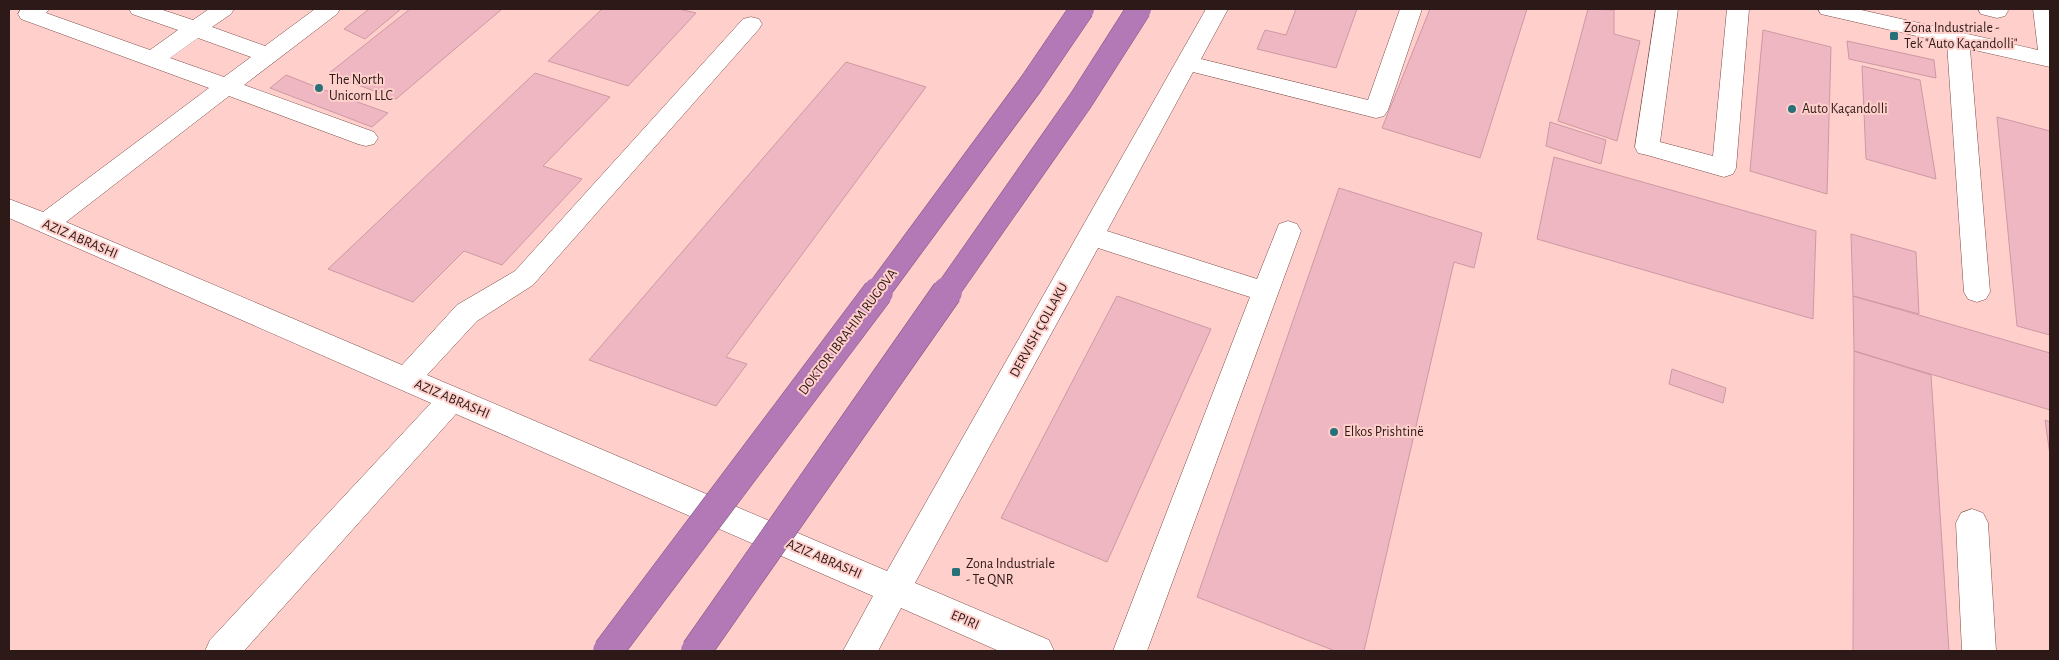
<svg xmlns="http://www.w3.org/2000/svg" width="2059" height="660" font-family="'Alegreya Sans',sans-serif">
<style>
.building{fill:#efb7c2;stroke:#ce98a3}
.lines{fill:none;stroke-linecap:round;stroke-linejoin:round}
.minor-casing{stroke:#7c4b47;stroke-width:1}
.minor{fill:#fff;fill-rule:evenodd}
.highway-bridge-far1-casing{stroke:#84577e;stroke-width:25;stroke-linecap:butt}
.highway-bridge-casing{stroke:#84577e;stroke-width:31;stroke-linecap:butt}
.highway-bridge-far1{stroke:#b379b6;stroke-width:24}
.highway-bridge{stroke:#b379b6;stroke-width:30}
.poi-dot{fill:#287179;stroke:#ffd0cb;stroke-width:2}
.labels{text-anchor:middle;dominant-baseline:central;stroke-width:4;stroke-linejoin:round;paint-order:stroke}
.poi-label{font-size:14px;fill:#2d1917;stroke:#ffd0cb;text-anchor:start}
.street-label{font-size:14px;fill:#2d1917;stroke:#ffd0cb}
</style>
<rect width="100%" height="100%" fill="#ffd0cb"/>
<path class="building" d="M 369,9 L 401,9 L 365,39 L 344,29 Z
M 410,9 L 502,9 L 396,99 L 328,74 Z
M 602,9 L 679,9 L 696,13 L 628,86 L 548,61 Z
M 1296,9 L 1357,9 L 1336,68 L 1257,49 L 1265,30 L 1286,35 Z
M 1430,9 L 1527,9 L 1480,158 L 1382,128 Z
M 1588,9 L 1614,10 L 1614,34 L 1640,41 L 1617,141 L 1558,121 Z
M 1763,30 L 1831,47 L 1827,194 L 1750,171 Z
M 1847,41 L 1934,60 L 1936,78 L 1849,59 Z
M 846,62 L 926,87 L 726,357 L 747,364 L 716,406 L 589,360 Z
M 1862,66 L 1920,80 L 1936,179 L 1866,159 Z
M 535,73 L 610,97 L 543,166 L 582,179 L 502,265 L 464,251 L 413,302 L 328,269 Z
M 286,75 L 319,88 L 388,113 L 372,127 L 270,88 Z
M 1997,117 L 2050,131 L 2050,335 L 2017,326 Z
M 1550,122 L 1606,140 L 1601,164 L 1546,146 Z
M 1554,157 L 1816,231 L 1813,319 L 1537,239 Z
M 1339,188 L 1482,233 L 1474,268 L 1454,262 L 1364,651 L 1335,651 L 1197,597 Z
M 1851,234 L 1916,252 L 1919,314 L 1853,296 Z
M 1117,296 L 1211,329 L 1107,562 L 1001,518 Z
M 1853,296 L 2050,353 L 2050,410 L 1854,351 Z
M 1854,351 L 1931,375 L 1949,651 L 1853,651 Z
M 1672,369 L 1726,388 L 1723,403 L 1669,384 Z
M 2045,420 L 2050,422 L 2050,455 Z"/>
<g class="lines">
<defs>
<path id="minor" d="M 21,9 L 49,9 L 46,13 L 150,50 L 178,30 L 132,14 L 129,9 L 160,9 L 193,20 L 209,9 L 234,9 L 231,14 L 212,27 L 265,46 L 315,9 L 340,9 L 337,14 L 244,85 L 374,132 L 378,138 L 374,144 L 366,146 L 358,144 L 229,96 L 66,222 L 402,365 L 457,305 L 515,271 L 743,19 L 751,17 L 759,19 L 762,24 L 759,29 L 533,285 L 477,321 L 427,375 L 887,571 L 1206,9 L 1228,9 L 1201,59 L 1368,100 L 1400,9 L 1422,9 L 1388,110 L 1384,116 L 1376,118 L 1193,72 L 1107,231 L 1257,279 L 1279,224 L 1288,221 L 1297,224 L 1301,231 L 1147,651 L 1113,651 L 1250,297 L 1098,248 L 915,583 L 1049,640 L 1054,651 L 999,651 L 901,608 L 878,651 L 843,651 L 873,596 L 456,414 L 244,651 L 205,651 L 210,640 L 431,403 L 9,218 L 9,199 L 43,212 L 209,88 L 21,19 L 18,14 ZM 198,38 L 251,57 L 224,77 L 170,58 Z
M 1656,9 L 1678,9 L 1660,142 L 1713,156 L 1727,9 L 1749,9 L 1736,168 L 1733,174 L 1724,177 L 1647,155 L 1638,153 L 1635,147 Z
M 1818,9 L 1857,9 L 2038,50 L 2033,9 L 2050,9 L 2050,67 L 1970,49 L 1990,292 L 1986,299 L 1977,302 L 1968,299 L 1964,292 L 1947,43 L 1821,14 Z
M 1978,9 L 2007,9 L 2008,11 L 2005,16 L 1997,18 L 1981,14 Z
M 1972,509 L 1983,513 L 1988,523 L 1996,651 L 1962,651 L 1956,523 L 1961,513 Z"/>
</defs>
<use href="#minor" class="minor-casing"/>
<use href="#minor" class="minor"/>
<defs>
<path id="highway-bridge-far1" d="M 877,293 L 1031,84 L 1082,9
M 946,293 L 1081,100 L 1139,9"/>
<path id="highway-bridge" d="M 608,651 L 878,292
M 696,651 L 947,292"/>
</defs>
<use href="#highway-bridge-far1" class="highway-bridge-far1-casing"/>
<use href="#highway-bridge" class="highway-bridge-casing"/>
<use href="#highway-bridge-far1" class="highway-bridge-far1"/>
<use href="#highway-bridge" class="highway-bridge"/>
</g>
<g class="poi-dot">
<rect x="1889" y="31" width="10" height="10" rx="2.5"/>
<circle cx="319" cy="88" r="5"/>
<circle cx="1792" cy="109" r="5"/>
<circle cx="1334" cy="432" r="5"/>
<rect x="951" y="567" width="10" height="10" rx="2.5"/>
</g>
<g class="labels">
<g class="poi-label">
<text x="1904" y="28">Zona Industriale -<tspan x="1904" dy="16">Tek "Auto Kaçandolli"</tspan></text>
<text x="329" y="80">The North<tspan x="329" dy="16">Unicorn LLC</tspan></text>
<text x="1802" y="109">Auto Kaçandolli</text>
<text x="1344" y="432">Elkos Prishtinë</text>
<text x="966" y="564">Zona Industriale<tspan x="966" dy="16">- Te QNR</tspan></text>
</g>
<g class="street-label">
<text transform="translate(80 239) rotate(23)">AZIZ ABRASHI</text>
<text transform="translate(1039 330) rotate(-61)">DERVISH ÇOLLAKU</text>
<text transform="translate(848 332) rotate(-53)">DOKTOR IBRAHIM RUGOVA</text>
<text transform="translate(452 399) rotate(23)">AZIZ ABRASHI</text>
<text transform="translate(824 559) rotate(23)">AZIZ ABRASHI</text>
<text transform="translate(965 620) rotate(23)">EPIRI</text>
</g>
</g>
<rect width="2059" height="660" fill="none" stroke="#2d1917" stroke-width="20"/>
</svg>
